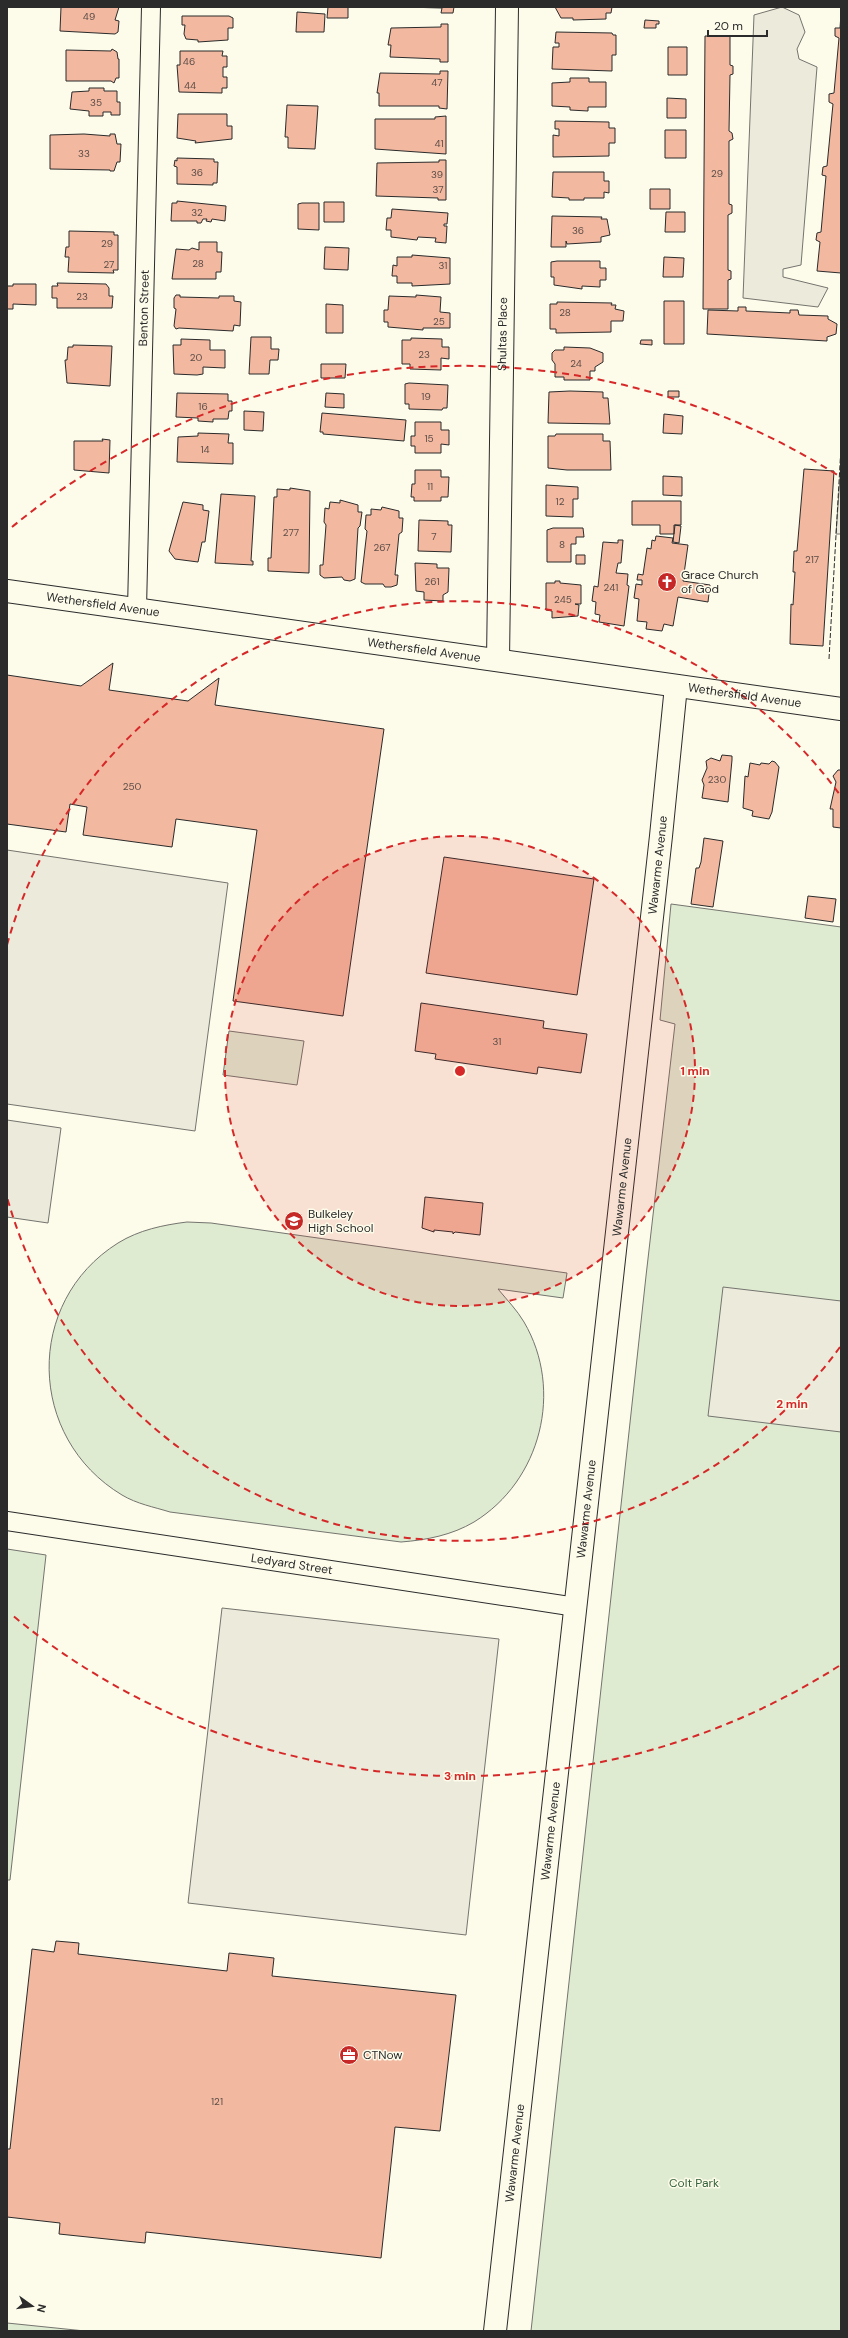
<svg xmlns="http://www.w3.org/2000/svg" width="848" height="2338" font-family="'DM Sans',sans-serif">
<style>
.green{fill:#deebd1;stroke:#74746e}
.parking{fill:#eceadb;stroke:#74746e}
.building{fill:#f2b8a0;stroke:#2b2b2b}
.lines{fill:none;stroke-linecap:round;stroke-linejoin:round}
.street-casing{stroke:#2b2b2b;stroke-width:20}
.secondary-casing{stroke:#2b2b2b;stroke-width:24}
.primary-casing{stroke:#2b2b2b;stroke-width:24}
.street{stroke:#fdfbea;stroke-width:18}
.secondary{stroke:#fdfbea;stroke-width:22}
.primary{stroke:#fdfbea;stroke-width:22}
.fence{stroke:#2b2b2b;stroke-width:1;stroke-dasharray:5 2;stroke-linecap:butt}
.ring{fill:none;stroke:#d62828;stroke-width:2;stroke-dasharray:7 5}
.labels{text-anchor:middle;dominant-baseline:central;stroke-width:3;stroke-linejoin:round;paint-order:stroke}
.number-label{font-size:10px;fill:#5d4e48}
.street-label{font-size:12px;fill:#2b2b2b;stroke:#fdfbea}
.poi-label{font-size:12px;fill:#2b2b2b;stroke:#fdfbea;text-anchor:start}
.park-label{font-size:12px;fill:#34623c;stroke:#fdfbea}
.centre{fill:#d62828;stroke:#fdfbea;stroke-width:2}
.ring-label{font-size:12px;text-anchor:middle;font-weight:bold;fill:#d62828;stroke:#fdfbea;stroke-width:3;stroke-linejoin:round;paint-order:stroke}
</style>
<rect width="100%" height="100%" fill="#fdfbea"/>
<path class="green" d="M 671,904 L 841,927 L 841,2331 L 531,2331 L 646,1276 L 675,1024 L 660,1020 Z
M 229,1031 L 304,1041 L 297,1085 L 223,1075 Z
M 187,1222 L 211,1223 L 567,1273 L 563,1298 L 498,1289 C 507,1300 517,1310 524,1322 C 564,1390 541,1481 474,1522 C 452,1535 427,1540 401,1542 L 170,1512 C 154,1507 137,1504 122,1495 C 27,1438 24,1302 118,1243 C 139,1230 163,1225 187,1222 Z
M 7,1549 L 46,1555 L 10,1880 L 7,1880 Z
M 7,2323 L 85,2331 L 7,2331 Z"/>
<path class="parking" d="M 782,7 L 799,15 L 805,32 L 797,49 L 799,59 L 817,67 L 801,265 L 783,269 L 783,277 L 828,288 L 818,307 L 743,298 L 754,15 Z
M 841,463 L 841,534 L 836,534 Z
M 7,850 L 228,883 L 195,1131 L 7,1104 Z
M 7,1120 L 61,1128 L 48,1223 L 7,1217 Z
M 723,1287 L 841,1301 L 841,1432 L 708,1416 Z
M 222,1608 L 499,1639 L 466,1935 L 188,1903 Z"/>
<path class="building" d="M 61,7 L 119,7 L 115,20 L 119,21 L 118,32 L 115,34 L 60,31 Z
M 328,7 L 348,7 L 348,18 L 327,18 Z
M 405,7 L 454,7 L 453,13 L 441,13 L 442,8 Z
M 555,7 L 612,7 L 611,13 L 606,13 L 606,19 L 573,20 L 573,18 L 561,18 Z
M 297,12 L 325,14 L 324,32 L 296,32 Z
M 841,14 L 841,273 L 817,271 L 820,242 L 816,240 L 817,233 L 821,232 L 826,176 L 822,175 L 823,167 L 827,166 L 833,104 L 829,102 L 829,94 L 834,93 L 839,38 L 835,36 L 835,28 L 840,28 Z
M 182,16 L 229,16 L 233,18 L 233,28 L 228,28 L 228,40 L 198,42 L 198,40 L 186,39 L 184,34 L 185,25 L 182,25 Z
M 645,20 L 659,21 L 659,24 L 656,24 L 656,28 L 644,28 Z
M 441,24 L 448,24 L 448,62 L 440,62 L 440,59 L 390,57 L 391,45 L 388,45 L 391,28 L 441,27 Z
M 556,32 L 612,33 L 613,35 L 616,35 L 616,55 L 612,55 L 612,71 L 552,69 L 553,47 L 559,47 L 559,43 L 555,43 Z
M 705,36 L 730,36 L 730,65 L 733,66 L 733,74 L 730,75 L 729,131 L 732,133 L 733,139 L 729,141 L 729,204 L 732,205 L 732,213 L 728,215 L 728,270 L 731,271 L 731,279 L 728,280 L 728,309 L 703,309 Z
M 668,47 L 687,47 L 687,75 L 668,75 Z
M 112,49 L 117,52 L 118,59 L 119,59 L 119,78 L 116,78 L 114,83 L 111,81 L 66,81 L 66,50 L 111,51 Z
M 180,51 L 223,51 L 222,56 L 227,56 L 227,67 L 223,67 L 223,77 L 227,77 L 227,88 L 222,88 L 222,93 L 179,92 L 177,65 L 180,65 Z
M 440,71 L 448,71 L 447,109 L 439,108 L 439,106 L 379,106 L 379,93 L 377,93 L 380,73 L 440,74 Z
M 570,78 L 589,78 L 589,82 L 606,82 L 606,107 L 588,107 L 588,111 L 570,110 L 570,107 L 552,106 L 552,83 L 570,82 Z
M 89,88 L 104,88 L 104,91 L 117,91 L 117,102 L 120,102 L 120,115 L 111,115 L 111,112 L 103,112 L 103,116 L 89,116 L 89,111 L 70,109 L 72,92 L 89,91 Z
M 667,98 L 686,99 L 686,118 L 667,118 Z
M 287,105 L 318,106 L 315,149 L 288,148 L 288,137 L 285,137 Z
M 178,114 L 227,114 L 227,126 L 232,126 L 232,139 L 195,143 L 196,141 L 177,138 Z
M 446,116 L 446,154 L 375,149 L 375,119 L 435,119 L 435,117 Z
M 555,121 L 609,122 L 609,128 L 615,128 L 615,143 L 609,143 L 609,156 L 553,157 L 553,135 L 559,136 L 559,129 L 555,129 Z
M 665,130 L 686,130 L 686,158 L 665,158 Z
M 84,134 L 110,136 L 110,134 L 115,134 L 117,144 L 121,144 L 120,162 L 117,162 L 114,171 L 110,171 L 110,170 L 50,169 L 50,135 Z
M 177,158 L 214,159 L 214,162 L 218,162 L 217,183 L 213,183 L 213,185 L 177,184 L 177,167 L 174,166 L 175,160 L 177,161 Z
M 439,160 L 446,160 L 446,200 L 438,200 L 438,198 L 376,196 L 377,163 L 439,162 Z
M 553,172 L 604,172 L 604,181 L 609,181 L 609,193 L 604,192 L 604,198 L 584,198 L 584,200 L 569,200 L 569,198 L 552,197 Z
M 650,189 L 670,189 L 670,209 L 650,209 Z
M 177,201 L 226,206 L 225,221 L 212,219 L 211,222 L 206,221 L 207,219 L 203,219 L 201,223 L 197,223 L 197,221 L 171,221 L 172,203 L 177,203 Z
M 324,202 L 344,202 L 344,222 L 324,222 Z
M 302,203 L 319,203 L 319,230 L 298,229 L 298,204 Z
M 392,209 L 448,213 L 447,224 L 444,224 L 444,226 L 447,226 L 446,243 L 435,242 L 436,238 L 418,237 L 417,240 L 391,237 L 391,230 L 386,230 L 387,218 L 391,218 Z
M 666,212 L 685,212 L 685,232 L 665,232 Z
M 552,216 L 602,217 L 601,219 L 607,219 L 610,235 L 601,237 L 601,242 L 567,244 L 566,241 L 566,247 L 551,247 Z
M 69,231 L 114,232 L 114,235 L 118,235 L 118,270 L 113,270 L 114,273 L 68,272 L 69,257 L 65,257 L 66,247 L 69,247 Z
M 199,242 L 217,242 L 217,252 L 222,252 L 221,272 L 216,272 L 216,279 L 172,279 L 176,249 L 189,250 L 192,248 L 199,250 Z
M 325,247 L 349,248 L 348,270 L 324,269 Z
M 412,255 L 450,258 L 450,284 L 412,286 L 412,283 L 397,283 L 397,276 L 392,276 L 393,265 L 397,266 L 397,257 L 412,257 Z
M 664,257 L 684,258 L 683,277 L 663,277 Z
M 557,261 L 600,261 L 600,268 L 606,268 L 606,280 L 600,280 L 600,287 L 582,286 L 582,289 L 554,285 L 554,277 L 551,277 L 551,262 Z
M 57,283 L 106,284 L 109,288 L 109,296 L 113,296 L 112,308 L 57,308 L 57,298 L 52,298 L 52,286 L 58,286 Z
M 13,284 L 36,284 L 36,305 L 13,304 L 13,309 L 7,309 L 7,286 L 13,286 Z
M 176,295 L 180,295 L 180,297 L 219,298 L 219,296 L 234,296 L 234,301 L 241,302 L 240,326 L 234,325 L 233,331 L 179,328 L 176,329 L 174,326 L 176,309 L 174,308 L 174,298 Z
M 416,295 L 441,297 L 440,312 L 450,313 L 450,328 L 423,328 L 423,330 L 388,327 L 388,322 L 384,322 L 384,310 L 388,310 L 389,296 L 416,297 Z
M 664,301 L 684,301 L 684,344 L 664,344 Z
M 557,302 L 612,303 L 611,305 L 616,305 L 615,309 L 624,311 L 623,321 L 611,321 L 611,332 L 556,333 L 556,329 L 550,329 L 550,304 L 557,304 Z
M 326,304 L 343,305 L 343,333 L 326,333 Z
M 738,307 L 746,307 L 746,311 L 790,313 L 790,310 L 798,310 L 799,315 L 828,316 L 828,319 L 837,324 L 836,334 L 827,337 L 827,341 L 707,334 L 708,310 L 738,311 Z
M 251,337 L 271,337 L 271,349 L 279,349 L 278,360 L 270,360 L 269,374 L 249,374 Z
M 411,338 L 442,339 L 442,347 L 449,347 L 449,359 L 441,358 L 441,370 L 410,369 L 410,364 L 402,364 L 402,340 L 411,340 Z
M 181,339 L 210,340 L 210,350 L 225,350 L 225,368 L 203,367 L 203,374 L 197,375 L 174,374 L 173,345 L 181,345 Z
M 641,340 L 652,340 L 652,345 L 640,344 Z
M 73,345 L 112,346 L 110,386 L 67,383 L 65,360 L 67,360 L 68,347 L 73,347 Z
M 564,347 L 590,348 L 603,353 L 603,362 L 595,367 L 595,371 L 590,371 L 590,380 L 564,380 L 564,377 L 555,377 L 555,364 L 552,360 L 552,353 L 555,350 L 564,350 Z
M 321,364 L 346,364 L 345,378 L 321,378 Z
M 409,383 L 448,385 L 447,408 L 443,408 L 442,410 L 409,409 L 409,404 L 405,404 L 405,384 Z
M 570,391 L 603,392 L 603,398 L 608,398 L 610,424 L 548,423 L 549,392 Z
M 668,391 L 679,391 L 679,397 L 668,397 Z
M 177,393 L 228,394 L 228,401 L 232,401 L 232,411 L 229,411 L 228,419 L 213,419 L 213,422 L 198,421 L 198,418 L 176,417 Z
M 326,393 L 344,394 L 344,408 L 325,407 Z
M 244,411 L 264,412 L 263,431 L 244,430 Z
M 322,413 L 406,420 L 404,441 L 323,434 L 323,432 L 320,432 Z
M 664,414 L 683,416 L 682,434 L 663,433 Z
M 415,422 L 441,422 L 441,430 L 449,430 L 449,445 L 441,444 L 441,453 L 415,453 L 415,446 L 411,446 L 411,436 L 415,436 Z
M 198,433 L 229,434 L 228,443 L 233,443 L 233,464 L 177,462 L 178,437 L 198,436 Z
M 556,434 L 603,434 L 603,441 L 610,441 L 611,470 L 567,470 L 548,468 L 548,436 L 555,436 Z
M 102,439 L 110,440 L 109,473 L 74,470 L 74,441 L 103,441 Z
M 804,469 L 834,471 L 823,646 L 790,644 L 791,604 L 793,605 L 795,572 L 793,572 L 794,551 L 797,551 Z
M 415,470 L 441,470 L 441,477 L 449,477 L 448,497 L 441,497 L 441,501 L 414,501 L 414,497 L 411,497 L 412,484 L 415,484 Z
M 663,476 L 682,477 L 682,496 L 663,495 Z
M 546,485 L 578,487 L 578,499 L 573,499 L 573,517 L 546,516 Z
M 290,488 L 310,491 L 309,573 L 268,571 L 268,558 L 271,558 L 274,497 L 277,497 L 277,489 L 290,490 Z
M 221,494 L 255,496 L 251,561 L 253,561 L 253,565 L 215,563 Z
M 340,500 L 358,505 L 358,512 L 362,512 L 360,526 L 358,528 L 355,579 L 350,581 L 344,580 L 342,577 L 324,578 L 320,575 L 320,565 L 323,565 L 326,525 L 324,522 L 325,508 L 329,509 L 330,502 L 340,503 Z
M 632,501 L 681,501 L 681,525 L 674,525 L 674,534 L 660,534 L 660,525 L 632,525 Z
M 183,502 L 203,505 L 203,510 L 209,511 L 205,542 L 202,542 L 198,562 L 175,559 L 169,551 Z
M 382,507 L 399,511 L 399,518 L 403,518 L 402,532 L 399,534 L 395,575 L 398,575 L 397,585 L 391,587 L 385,587 L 383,584 L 365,584 L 361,582 L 367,531 L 365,529 L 366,515 L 371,515 L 371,509 L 381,510 Z
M 419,520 L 448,521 L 448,525 L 452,525 L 451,552 L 418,551 Z
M 675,525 L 681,526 L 679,543 L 673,542 Z
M 553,528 L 583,528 L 584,537 L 576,537 L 576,544 L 571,544 L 571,562 L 547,562 L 547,530 Z
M 656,536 L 673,538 L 672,543 L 688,545 L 683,581 L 710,585 L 708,602 L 678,597 L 673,626 L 664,624 L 662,631 L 646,629 L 647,622 L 637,621 L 639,599 L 634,598 L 636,584 L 642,585 L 642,580 L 637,580 L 638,574 L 643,575 L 647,548 L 651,549 L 652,540 L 655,541 Z
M 618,540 L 623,540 L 621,563 L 618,563 L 616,573 L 628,574 L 627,585 L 629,586 L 624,626 L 599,622 L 600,615 L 595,614 L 596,602 L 592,601 L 594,586 L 598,587 L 603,542 L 618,543 Z
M 576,555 L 585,555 L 585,564 L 576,564 Z
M 415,563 L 437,564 L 437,568 L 449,568 L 448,592 L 443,595 L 443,601 L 424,600 L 424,592 L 416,591 Z
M 555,581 L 560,581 L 560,583 L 581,585 L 581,604 L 575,604 L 579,605 L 578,616 L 552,618 L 552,611 L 546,610 L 546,583 L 555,583 Z
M 113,663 L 109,690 L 188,701 L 219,678 L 215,705 L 384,729 L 343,1016 L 233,1001 L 257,830 L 176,819 L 172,847 L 83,835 L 87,807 L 70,804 L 66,832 L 7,824 L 7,675 L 81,686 Z
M 722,755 L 732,756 L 732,760 L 728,802 L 702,798 L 704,785 L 702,780 L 707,768 L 706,761 L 711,758 L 720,761 Z
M 772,761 L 775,762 L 779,767 L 772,812 L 769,819 L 752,816 L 753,811 L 743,808 L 745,776 L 748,777 L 750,763 L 760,765 L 761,763 L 769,764 Z
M 838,770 L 841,770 L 841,828 L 833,827 L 833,809 L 830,809 L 836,782 L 833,776 Z
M 704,838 L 723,841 L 713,907 L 691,904 L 696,868 L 699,868 L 701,862 Z
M 444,857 L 594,879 L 577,995 L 426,973 Z
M 808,896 L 836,899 L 833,922 L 805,918 Z
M 421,1003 L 544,1021 L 543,1028 L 587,1034 L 581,1073 L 538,1067 L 537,1074 L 435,1059 L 436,1054 L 415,1051 Z
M 425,1197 L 483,1203 L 480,1235 L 455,1232 L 453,1234 L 453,1232 L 434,1230 L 434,1232 L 422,1228 Z
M 56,1941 L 79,1943 L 78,1954 L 227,1971 L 229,1953 L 274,1958 L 272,1976 L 456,1995 L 440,2131 L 395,2127 L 381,2258 L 146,2232 L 145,2243 L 59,2234 L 60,2223 L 7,2217 L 7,2149 L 10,2149 L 32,1949 L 54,1952 Z"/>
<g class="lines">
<defs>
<g id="street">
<path id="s1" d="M 137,609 L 151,7"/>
<path id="s2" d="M 7,1521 L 576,1607"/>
</g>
<g id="secondary">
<path id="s3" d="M 498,660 L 507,7"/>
<path id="s4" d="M 495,2331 L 661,836 L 676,686"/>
</g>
<g id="primary">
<path id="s5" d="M 7,591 L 841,709"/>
</g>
</defs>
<use href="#street" class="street-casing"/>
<use href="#secondary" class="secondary-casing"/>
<use href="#primary" class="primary-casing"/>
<use href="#street" class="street"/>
<use href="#secondary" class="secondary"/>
<use href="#primary" class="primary"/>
<path class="fence" d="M 829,659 L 841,447"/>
</g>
<circle cx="460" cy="1071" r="235" fill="#d62828" fill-opacity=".12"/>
<g class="ring">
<circle cx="460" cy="1071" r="235"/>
<path d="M840 1347A470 470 0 0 1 7 1197M7 945A470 470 0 0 1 840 795"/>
<path d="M839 1666A705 705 0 0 1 12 1615M12 527A705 705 0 0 1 839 476"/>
</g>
<defs>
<symbol id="church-disc" viewBox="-11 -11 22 22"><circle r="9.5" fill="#c62828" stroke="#fdfbea"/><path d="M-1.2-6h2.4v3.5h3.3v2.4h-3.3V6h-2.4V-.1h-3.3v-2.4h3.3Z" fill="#fff"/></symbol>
<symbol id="school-disc" viewBox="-11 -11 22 22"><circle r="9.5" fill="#c62828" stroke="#fdfbea"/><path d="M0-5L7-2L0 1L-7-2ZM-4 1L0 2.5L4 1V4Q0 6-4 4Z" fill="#fff"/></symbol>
<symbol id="office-disc" viewBox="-11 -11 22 22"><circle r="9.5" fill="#c62828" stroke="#fdfbea"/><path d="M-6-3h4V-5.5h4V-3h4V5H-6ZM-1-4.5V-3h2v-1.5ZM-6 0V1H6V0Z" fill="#fff"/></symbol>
</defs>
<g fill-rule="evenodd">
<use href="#church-disc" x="656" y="571" width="22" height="22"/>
<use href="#school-disc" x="283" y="1210" width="22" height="22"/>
<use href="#office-disc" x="338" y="2044" width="22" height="22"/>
</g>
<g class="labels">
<g class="number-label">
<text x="89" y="16">49</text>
<text x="189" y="61">46</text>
<text x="437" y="82">47</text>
<text x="190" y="85">44</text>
<text x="96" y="102">35</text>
<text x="439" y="143">41</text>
<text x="84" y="153">33</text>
<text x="197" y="172">36</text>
<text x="717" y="173">29</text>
<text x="437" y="174">39</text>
<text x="438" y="189">37</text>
<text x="197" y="212">32</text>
<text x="578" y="230">36</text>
<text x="107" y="243">29</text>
<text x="198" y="263">28</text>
<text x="109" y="264">27</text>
<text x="443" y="265">31</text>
<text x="82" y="296">23</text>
<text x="565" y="312">28</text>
<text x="439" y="321">25</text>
<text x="424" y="354">23</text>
<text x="196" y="357">20</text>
<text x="576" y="363">24</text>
<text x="426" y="396">19</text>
<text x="203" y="406">16</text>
<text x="429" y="438">15</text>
<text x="205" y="449">14</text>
<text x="430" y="486">11</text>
<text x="560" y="501">12</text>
<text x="291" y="532">277</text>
<text x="434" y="536">7</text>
<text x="562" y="544">8</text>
<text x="382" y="547">267</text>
<text x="812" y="559">217</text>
<text x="432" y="581">261</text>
<text x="611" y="587">241</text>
<text x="563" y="599">245</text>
<text x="717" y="779">230</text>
<text x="132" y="786">250</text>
<text x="497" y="1041">31</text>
<text x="217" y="2101">121</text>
</g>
<g class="street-label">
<text stroke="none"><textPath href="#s1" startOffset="301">Benton Street</textPath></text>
<text stroke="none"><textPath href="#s3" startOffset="326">Shultas Place</textPath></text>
<text stroke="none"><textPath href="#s5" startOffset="97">Wethersfield Avenue</textPath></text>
<text stroke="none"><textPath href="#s5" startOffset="421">Wethersfield Avenue</textPath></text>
<text stroke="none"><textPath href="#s5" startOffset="745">Wethersfield Avenue</textPath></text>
<text stroke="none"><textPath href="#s4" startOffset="1475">Wawarme Avenue</textPath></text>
<text stroke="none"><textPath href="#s4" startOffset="1151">Wawarme Avenue</textPath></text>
<text stroke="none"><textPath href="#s4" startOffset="827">Wawarme Avenue</textPath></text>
<text stroke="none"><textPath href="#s2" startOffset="288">Ledyard Street</textPath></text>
<text stroke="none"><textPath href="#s4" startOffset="503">Wawarme Avenue</textPath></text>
<text stroke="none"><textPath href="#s4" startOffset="179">Wawarme Avenue</textPath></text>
</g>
<g class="poi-label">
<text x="681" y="575">Grace Church<tspan x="681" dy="14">of God</tspan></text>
<text x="308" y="1214">Bulkeley<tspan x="308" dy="14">High School</tspan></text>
<text x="363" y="2055">CTNow</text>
</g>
<g class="park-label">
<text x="694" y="2183">Colt Park</text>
</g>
</g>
<circle cx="460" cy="1071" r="6" class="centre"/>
<g class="ring-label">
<text x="695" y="1075">1 min</text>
<text x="792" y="1408">2 min</text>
<text x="460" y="1780">3 min</text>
</g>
<rect width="848" height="2338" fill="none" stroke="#2b2b2b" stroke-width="16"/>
<g transform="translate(32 2306) rotate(104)" stroke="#fdfbea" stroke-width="3" paint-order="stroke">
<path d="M0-3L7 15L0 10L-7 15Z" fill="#2b2b2b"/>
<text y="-6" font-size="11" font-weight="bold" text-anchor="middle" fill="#2b2b2b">N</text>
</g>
<path d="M708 30v6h59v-6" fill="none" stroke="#2b2b2b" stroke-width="2"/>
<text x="714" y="30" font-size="12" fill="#2b2b2b" stroke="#fdfbea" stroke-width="3" paint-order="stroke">20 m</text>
</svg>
